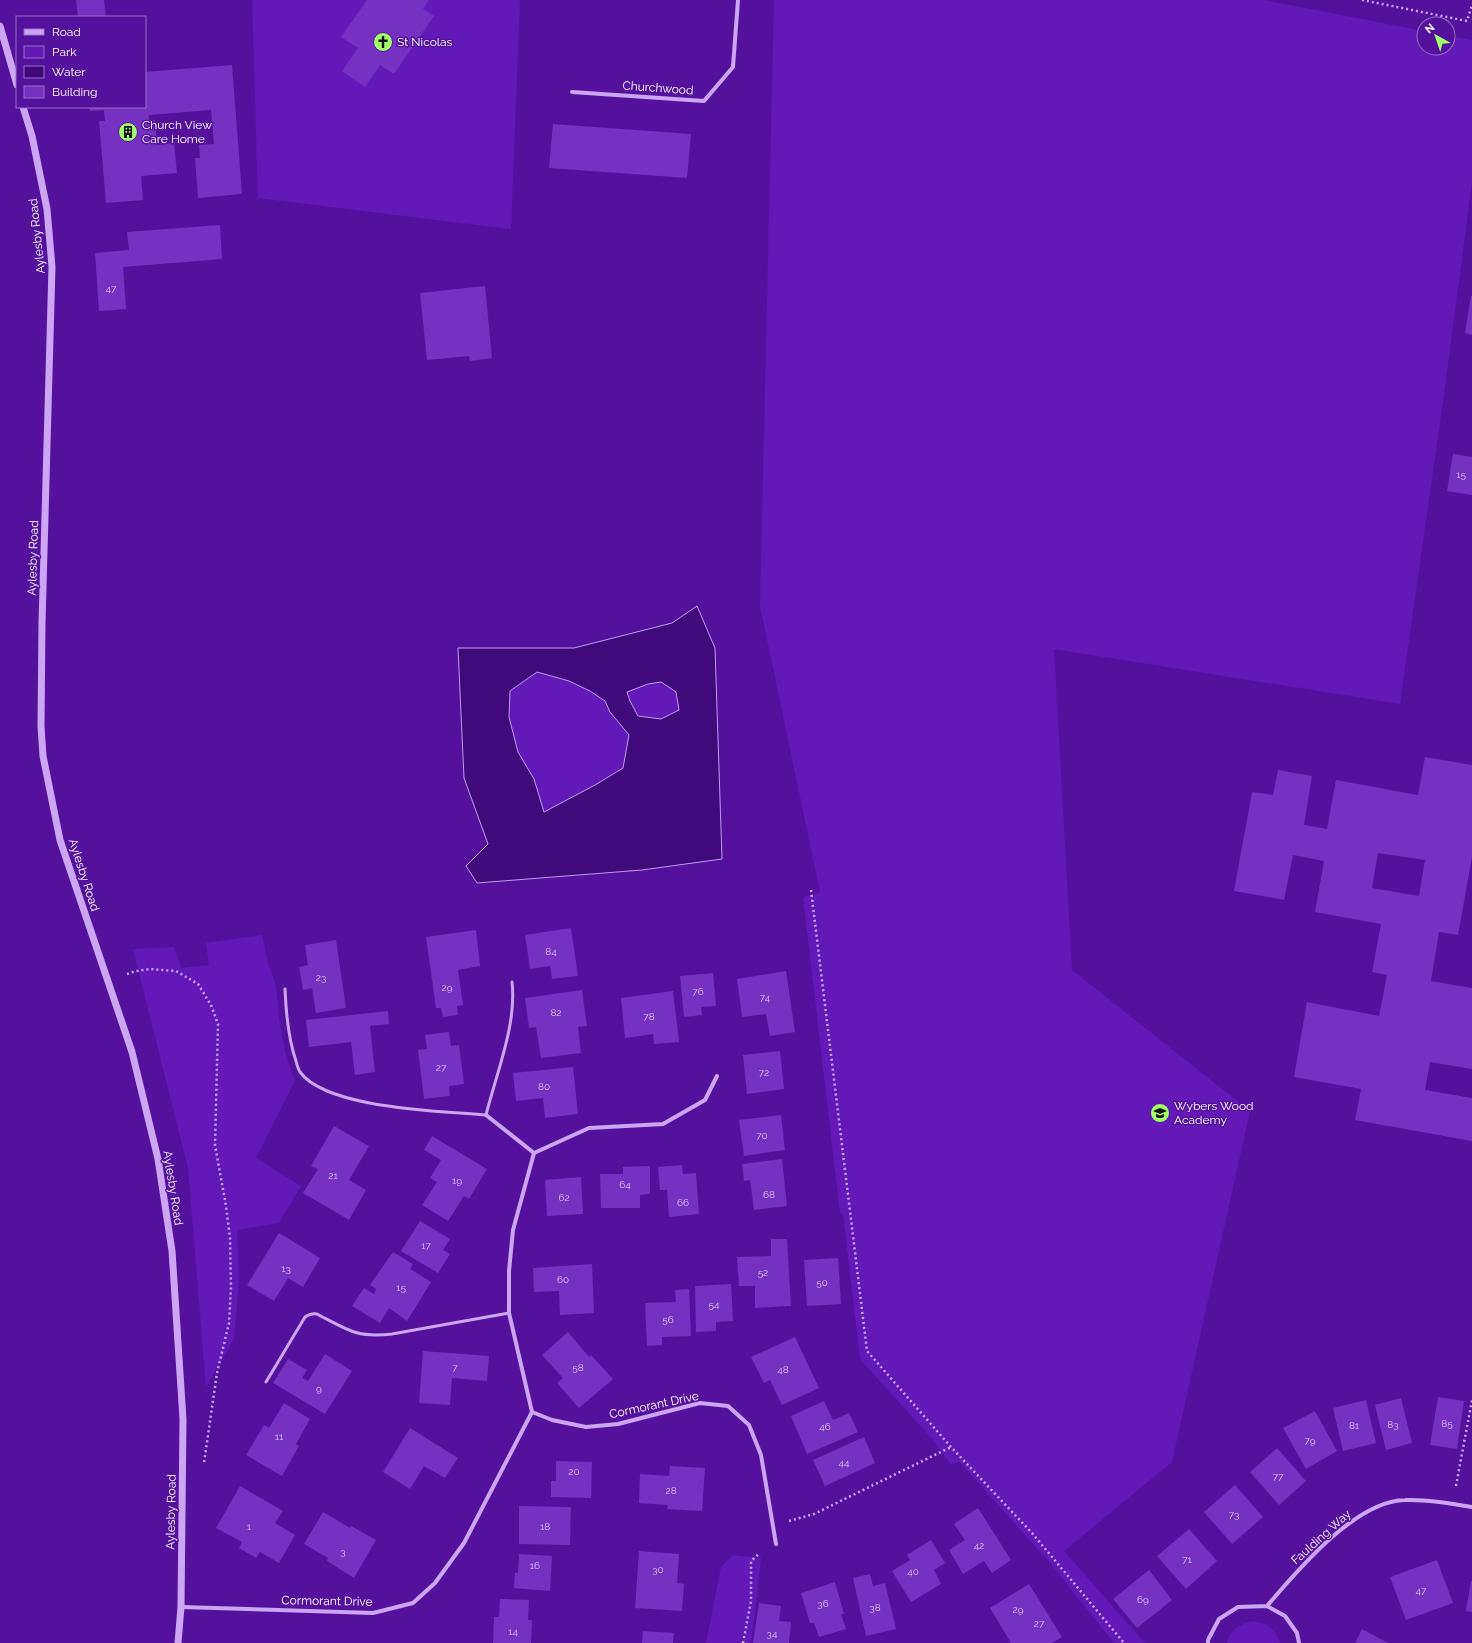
<svg xmlns="http://www.w3.org/2000/svg" width="1472" height="1643" font-family="Raleway,sans-serif">
<style>
.green{fill:#6418b8}
.water{fill:#410a7a;stroke:#c498f8;fill-rule:evenodd}
.building{fill:#7630c2;fill-rule:evenodd}
.lines{fill:none;stroke-linecap:round;stroke-linejoin:round}
.path{stroke:#cba6f5;stroke-width:2.5;stroke-dasharray:2 3;stroke-linecap:butt}
.service{stroke:#cba6f5;stroke-width:3}
.minor{stroke:#cba6f5;stroke-width:4}
.tertiary{stroke:#cba6f5;stroke-width:7}
.labels{text-anchor:middle;dominant-baseline:central;stroke-width:3;stroke-linejoin:round;paint-order:stroke}
.number-label{font-size:10px;fill:#ddcbf0}
.poi-label{font-size:12px;fill:#fff;stroke:#55119e;text-anchor:start}
.street-label{font-size:12px;fill:#fff;stroke:#55119e}
</style>
<rect width="100%" height="100%" fill="#55119e"/>
<path class="green" d="M 252,0 L 520,0 L 511,229 L 258,198 Z
M 774,0 L 1264,0 L 1424,31 L 1424,48 L 1448,48 L 1448,36 L 1472,40 L 1472,182 L 1445,387 L 1400,704 L 1054,649 L 1072,970 L 1250,1111 L 1172,1462 L 1064,1551 L 1145,1643 L 1114,1643 L 1050,1563 L 959,1461 L 951,1465 L 933,1440 L 860,1359 L 843,1214 L 840,1213 L 803,897 L 820,892 L 760,606 Z
M 537,672 L 569,681 L 590,691 L 605,701 L 610,712 L 629,735 L 623,768 L 595,785 L 544,813 L 534,779 L 518,752 L 509,717 L 510,691 Z
M 661,682 L 676,692 L 679,710 L 661,719 L 638,716 L 630,701 L 627,692 L 648,684 Z
M 262,935 L 268,963 L 276,985 L 280,1026 L 287,1060 L 295,1081 L 256,1158 L 301,1186 L 279,1223 L 237,1230 L 239,1278 L 234,1339 L 206,1387 L 188,1168 L 133,949 L 174,947 L 181,968 L 209,965 L 206,943 Z
M 733,1555 L 761,1558 L 751,1643 L 706,1643 L 721,1567 Z
M 1253,1621 C 1269,1624 1274,1628 1280,1643 L 1227,1643 C 1232,1628 1238,1625 1253,1621 Z"/>
<path class="water" d="M 697,606 L 715,648 L 722,859 L 642,870 L 477,883 L 466,866 L 488,844 L 464,778 L 458,648 L 574,648 L 672,623 ZM 537,672 L 569,681 L 590,691 L 605,701 L 610,712 L 629,735 L 623,768 L 595,785 L 544,812 L 534,779 L 518,752 L 509,717 L 510,691 ZM 661,682 L 676,692 L 679,710 L 661,719 L 638,716 L 630,701 L 627,692 L 648,684 Z"/>
<path class="building" d="M 76,0 L 104,0 L 106,17 L 78,17 Z
M 367,0 L 429,0 L 423,9 L 434,16 L 394,74 L 380,65 L 365,87 L 342,71 L 358,48 L 341,37 Z
M 232,65 L 242,194 L 198,198 L 195,158 L 200,158 L 199,145 L 214,144 L 211,110 L 149,115 L 149,120 L 155,120 L 157,145 L 174,143 L 177,173 L 141,176 L 143,200 L 106,203 L 99,121 L 105,121 L 104,110 L 90,111 L 89,107 L 145,107 L 145,72 Z
M 553,124 L 691,134 L 687,178 L 549,168 Z
M 220,225 L 222,259 L 123,267 L 126,309 L 99,311 L 95,253 L 129,250 L 127,232 Z
M 485,286 L 492,358 L 470,361 L 469,356 L 427,360 L 420,293 Z
M 1471,296 L 1472,296 L 1472,335 L 1465,333 Z
M 1453,454 L 1472,457 L 1472,495 L 1447,491 Z
M 1425,757 L 1472,765 L 1472,857 L 1458,935 L 1439,932 L 1431,981 L 1472,988 L 1472,1069 L 1430,1062 L 1425,1090 L 1472,1098 L 1472,1141 L 1355,1120 L 1361,1089 L 1294,1077 L 1307,1002 L 1379,1016 L 1387,975 L 1372,972 L 1381,924 L 1315,912 L 1324,861 L 1293,855 L 1284,900 L 1234,891 L 1252,792 L 1273,795 L 1278,770 L 1312,776 L 1304,825 L 1327,829 L 1336,780 L 1418,795 ZM 1378,853 L 1425,860 L 1419,896 L 1372,888 Z
M 571,928 L 578,976 L 552,979 L 550,966 L 530,969 L 525,935 Z
M 476,930 L 480,966 L 458,970 L 463,1005 L 457,1006 L 458,1015 L 443,1017 L 441,1008 L 436,1008 L 426,937 Z
M 336,940 L 346,1008 L 316,1013 L 312,988 L 303,990 L 299,967 L 308,965 L 305,945 Z
M 786,971 L 795,1032 L 770,1036 L 766,1014 L 742,1017 L 737,979 Z
M 713,973 L 716,1006 L 701,1007 L 702,1015 L 684,1017 L 680,976 Z
M 582,990 L 587,1026 L 578,1027 L 581,1053 L 541,1058 L 536,1027 L 529,1028 L 525,998 Z
M 673,991 L 679,1042 L 654,1044 L 653,1034 L 625,1038 L 621,998 Z
M 388,1011 L 389,1024 L 370,1026 L 375,1072 L 355,1075 L 351,1042 L 309,1047 L 306,1020 Z
M 449,1032 L 451,1046 L 459,1045 L 464,1084 L 449,1086 L 450,1096 L 424,1099 L 418,1050 L 427,1049 L 425,1035 Z
M 780,1051 L 784,1089 L 747,1094 L 743,1055 Z
M 573,1067 L 578,1114 L 545,1118 L 543,1098 L 516,1101 L 513,1073 Z
M 781,1115 L 785,1150 L 744,1156 L 739,1120 Z
M 334,1126 L 369,1146 L 349,1180 L 366,1190 L 349,1220 L 303,1193 L 318,1169 L 311,1166 Z
M 432,1136 L 487,1169 L 469,1199 L 464,1196 L 448,1221 L 422,1205 L 437,1182 L 430,1178 L 441,1160 L 424,1150 Z
M 782,1159 L 787,1206 L 754,1210 L 750,1180 L 744,1181 L 742,1164 Z
M 682,1165 L 683,1174 L 696,1173 L 699,1214 L 669,1217 L 667,1190 L 660,1190 L 658,1167 Z
M 650,1166 L 650,1194 L 640,1195 L 640,1208 L 601,1208 L 600,1174 L 623,1174 L 623,1167 Z
M 581,1177 L 583,1214 L 547,1216 L 545,1180 Z
M 420,1221 L 450,1239 L 443,1250 L 450,1254 L 438,1273 L 401,1251 Z
M 279,1233 L 320,1258 L 303,1287 L 288,1278 L 274,1301 L 247,1285 Z
M 771,1239 L 787,1239 L 791,1306 L 755,1308 L 755,1286 L 739,1286 L 737,1257 L 771,1256 Z
M 393,1252 L 413,1264 L 410,1269 L 431,1282 L 407,1321 L 389,1308 L 380,1323 L 352,1306 L 364,1288 L 374,1294 L 376,1289 L 370,1285 Z
M 838,1258 L 841,1304 L 807,1306 L 804,1260 Z
M 592,1264 L 594,1313 L 560,1315 L 559,1291 L 534,1292 L 533,1268 Z
M 731,1284 L 733,1321 L 716,1322 L 716,1331 L 696,1332 L 695,1286 Z
M 689,1289 L 691,1336 L 662,1337 L 662,1345 L 647,1346 L 645,1303 L 676,1302 L 675,1290 Z
M 568,1332 L 589,1357 L 591,1355 L 613,1379 L 579,1408 L 557,1383 L 563,1378 L 542,1355 Z
M 795,1337 L 819,1388 L 782,1405 L 770,1380 L 764,1383 L 751,1357 Z
M 423,1351 L 489,1356 L 487,1381 L 452,1378 L 450,1405 L 419,1403 Z
M 325,1354 L 352,1371 L 325,1414 L 273,1383 L 288,1359 L 307,1370 L 302,1378 L 308,1381 Z
M 1438,1397 L 1464,1401 L 1457,1449 L 1430,1445 Z
M 1401,1398 L 1412,1443 L 1386,1450 L 1375,1405 Z
M 1366,1400 L 1376,1443 L 1343,1451 L 1333,1408 Z
M 824,1401 L 833,1420 L 849,1413 L 858,1432 L 807,1454 L 791,1416 Z
M 284,1403 L 310,1419 L 296,1444 L 299,1446 L 282,1476 L 246,1455 L 264,1425 L 269,1428 Z
M 1315,1411 L 1337,1451 L 1306,1469 L 1283,1428 Z
M 410,1428 L 458,1458 L 445,1478 L 424,1466 L 410,1489 L 383,1472 Z
M 864,1437 L 875,1463 L 825,1486 L 813,1460 Z
M 1277,1448 L 1306,1481 L 1279,1505 L 1250,1472 Z
M 556,1461 L 592,1462 L 591,1498 L 551,1497 L 551,1481 L 556,1481 Z
M 670,1466 L 705,1468 L 702,1511 L 667,1509 L 668,1505 L 639,1503 L 640,1474 L 669,1476 Z
M 1235,1485 L 1263,1517 L 1232,1544 L 1204,1512 Z
M 240,1486 L 283,1511 L 275,1523 L 295,1535 L 279,1563 L 260,1552 L 256,1558 L 239,1548 L 242,1542 L 216,1528 Z
M 519,1506 L 571,1507 L 570,1545 L 519,1544 Z
M 978,1508 L 1011,1560 L 992,1573 L 984,1561 L 963,1574 L 949,1550 L 965,1540 L 954,1524 Z
M 323,1512 L 350,1528 L 351,1526 L 376,1540 L 354,1578 L 327,1561 L 328,1558 L 304,1544 Z
M 1189,1529 L 1217,1561 L 1186,1589 L 1157,1556 Z
M 931,1540 L 945,1563 L 934,1570 L 941,1584 L 911,1602 L 892,1571 L 910,1560 L 907,1555 Z
M 639,1551 L 679,1554 L 677,1583 L 684,1584 L 682,1611 L 635,1608 Z
M 519,1554 L 552,1556 L 550,1591 L 514,1588 L 515,1573 L 518,1573 Z
M 1437,1560 L 1453,1603 L 1406,1620 L 1390,1577 Z
M 1149,1570 L 1172,1600 L 1137,1628 L 1113,1599 Z
M 870,1574 L 873,1586 L 885,1583 L 896,1629 L 866,1636 L 853,1578 Z
M 1471,1581 L 1472,1581 L 1472,1612 L 1466,1611 Z
M 835,1582 L 844,1614 L 841,1614 L 846,1629 L 819,1637 L 814,1623 L 810,1623 L 801,1593 Z
M 1029,1584 L 1062,1637 L 1052,1643 L 1011,1643 L 990,1608 Z
M 500,1599 L 529,1600 L 528,1620 L 532,1620 L 531,1643 L 493,1643 L 494,1617 L 499,1617 Z
M 759,1603 L 781,1606 L 779,1621 L 791,1622 L 789,1643 L 753,1643 Z
M 1362,1629 L 1388,1643 L 1355,1643 Z
M 643,1631 L 674,1633 L 673,1643 L 642,1643 Z"/>
<g class="lines">
<path class="path" d="M 1362,0 L 1467,21 L 1472,5
M 811,890 L 867,1351 L 951,1447 L 1032,1533 L 1124,1643
M 127,974 L 136,971 L 150,969 L 176,971 L 198,984 L 211,1005 L 218,1024 L 215,1145 L 226,1206 L 230,1238 L 231,1287 L 229,1323 L 217,1373 L 204,1463
M 1456,1486 L 1472,1400
M 789,1521 L 814,1514 L 951,1447
M 743,1643 L 751,1601 L 751,1561 L 760,1553"/>
<path class="service" d="M 285,989 C 286,1013 288,1038 296,1061 C 297,1065 298,1069 300,1072 C 327,1109 442,1111 486,1115 C 496,1074 517,1025 512,982
M 266,1382 L 305,1317 C 309,1314 312,1313 317,1314 C 348,1330 356,1338 392,1334 L 509,1313"/>
<path class="minor" d="M 572,92 L 704,101 L 733,67 L 738,0
M 486,1115 L 534,1153
M 532,1412 L 552,1420 L 586,1427 L 618,1424 L 700,1403 L 728,1406 L 749,1425 L 761,1455 L 776,1544
M 1267,1606 C 1298,1570 1355,1501 1405,1500 C 1427,1499 1450,1503 1472,1507
M 181,1607 L 373,1613 L 413,1603 L 435,1583 L 464,1543 L 532,1412 L 509,1313 L 509,1271 L 513,1230 L 534,1153 L 589,1128 L 663,1124 L 705,1100 L 717,1076
M 1208,1643 L 1208,1640 L 1219,1619 L 1238,1607 L 1267,1606 L 1285,1616 L 1297,1633 L 1299,1643"/>
<path class="tertiary" d="M 0,26 L 17,85
M 23,107 L 32,136 L 47,209 L 52,267 L 42,623 L 41,726 L 43,756 L 60,840 L 132,1052 L 158,1159 L 172,1251 L 183,1419 L 181,1607 L 178,1643"/>
</g>
<defs>
<symbol id="church-disc" viewBox="-11 -11 22 22"><circle r="9.5" fill="#a1ff6a" stroke="#55119e"/><path d="M-1.2-6h2.4v3.5h3.3v2.4h-3.3V6h-2.4V-.1h-3.3v-2.4h3.3Z" fill="#111"/></symbol>
<symbol id="building-disc" viewBox="-11 -11 22 22"><circle r="9.5" fill="#a1ff6a" stroke="#55119e"/><path d="M-4-6H4V6H1V3H-1V6H-4ZM-2.5-4.3h1.7v1.8h-1.7ZM.8-4.3h1.7v1.8H.8ZM-2.5-1h1.7V.8h-1.7ZM.8-1h1.7V.8H.8Z" fill="#111"/></symbol>
<symbol id="school-disc" viewBox="-11 -11 22 22"><circle r="9.5" fill="#a1ff6a" stroke="#55119e"/><path d="M0-5L7-2L0 1L-7-2ZM-4 1L0 2.5L4 1V4Q0 6-4 4Z" fill="#111"/></symbol>
</defs>
<g fill-rule="evenodd">
<use href="#church-disc" x="372" y="31" width="22" height="22"/>
<use href="#building-disc" x="117" y="121" width="22" height="22"/>
<use href="#school-disc" x="1149" y="1102" width="22" height="22"/>
</g>
<g class="labels">
<g class="number-label">
<text x="111" y="288">47</text>
<text x="1461" y="474">15</text>
<text x="551" y="951">84</text>
<text x="321" y="977">23</text>
<text x="447" y="987">29</text>
<text x="698" y="991">76</text>
<text x="765" y="997">74</text>
<text x="556" y="1012">82</text>
<text x="649" y="1016">78</text>
<text x="441" y="1067">27</text>
<text x="764" y="1072">72</text>
<text x="544" y="1086">80</text>
<text x="762" y="1135">70</text>
<text x="333" y="1175">21</text>
<text x="457" y="1180">19</text>
<text x="625" y="1184">64</text>
<text x="769" y="1194">68</text>
<text x="564" y="1197">62</text>
<text x="683" y="1202">66</text>
<text x="426" y="1245">17</text>
<text x="286" y="1268">13</text>
<text x="763" y="1272">52</text>
<text x="563" y="1279">60</text>
<text x="822" y="1282">50</text>
<text x="401" y="1287">15</text>
<text x="714" y="1304">54</text>
<text x="668" y="1319">56</text>
<text x="455" y="1367">7</text>
<text x="578" y="1367">58</text>
<text x="783" y="1369">48</text>
<text x="319" y="1388">9</text>
<text x="1447" y="1423">85</text>
<text x="1393" y="1424">83</text>
<text x="1354" y="1425">81</text>
<text x="825" y="1426">46</text>
<text x="279" y="1436">11</text>
<text x="1310" y="1440">79</text>
<text x="844" y="1462">44</text>
<text x="574" y="1471">20</text>
<text x="1278" y="1476">77</text>
<text x="671" y="1490">28</text>
<text x="1234" y="1514">73</text>
<text x="249" y="1526">1</text>
<text x="545" y="1526">18</text>
<text x="979" y="1545">42</text>
<text x="343" y="1551">3</text>
<text x="1187" y="1559">71</text>
<text x="535" y="1565">16</text>
<text x="658" y="1569">30</text>
<text x="913" y="1571">40</text>
<text x="1421" y="1590">47</text>
<text x="1143" y="1599">69</text>
<text x="823" y="1603">36</text>
<text x="875" y="1607">38</text>
<text x="1018" y="1609">29</text>
<text x="1039" y="1623">27</text>
<text x="513" y="1631">14</text>
<text x="772" y="1633">34</text>
</g>
<g class="poi-label">
<text x="397" y="42">St Nicolas</text>
<text x="142" y="125">Church View<tspan x="142" dy="14">Care Home</tspan></text>
<text x="1174" y="1106">Wybers Wood<tspan x="1174" dy="14">Academy</tspan></text>
</g>
<g class="street-label">
<text transform="translate(658 88) rotate(4)">Churchwood</text>
<text transform="translate(37 236) rotate(-96)">Aylesby Road</text>
<text transform="translate(33 558) rotate(-88)">Aylesby Road</text>
<text transform="translate(84 875) rotate(72)">Aylesby Road</text>
<text transform="translate(173 1188) rotate(81)">Aylesby Road</text>
<text transform="translate(654 1405) rotate(-12)">Cormorant Drive</text>
<text transform="translate(171 1512) rotate(-89)">Aylesby Road</text>
<text transform="translate(1321 1537) rotate(-42)">Faulding Way</text>
<text transform="translate(327 1601) rotate(1)">Cormorant Drive</text>
</g>
</g>
<rect x="16" y="16" width="130" height="92" fill="#55119e" stroke="#9970c5"/>
<rect x="24" y="29" width="20" height="6" fill="#cba6f5" stroke="#9970c5"/>
<text x="52" y="36" font-size="12" fill="#ffffff">Road</text>
<rect x="24" y="46" width="20" height="12" fill="#6418b8" stroke="#9970c5"/>
<text x="52" y="56" font-size="12" fill="#ffffff">Park</text>
<rect x="24" y="66" width="20" height="12" fill="#410a7a" stroke="#9970c5"/>
<text x="52" y="76" font-size="12" fill="#ffffff">Water</text>
<rect x="24" y="86" width="20" height="12" fill="#7630c2" stroke="#9970c5"/>
<text x="52" y="96" font-size="12" fill="#ffffff">Building</text>
<g transform="translate(1436 36) rotate(320)"><circle r="19" fill="#55119e" stroke="#9970c5"/>
<path d="M0-3L7 15L0 10L-7 15Z" fill="#a1ff6a"/>
<text y="-6" font-size="11" font-weight="bold" text-anchor="middle" fill="#ffffff">N</text>
</g>
</svg>
